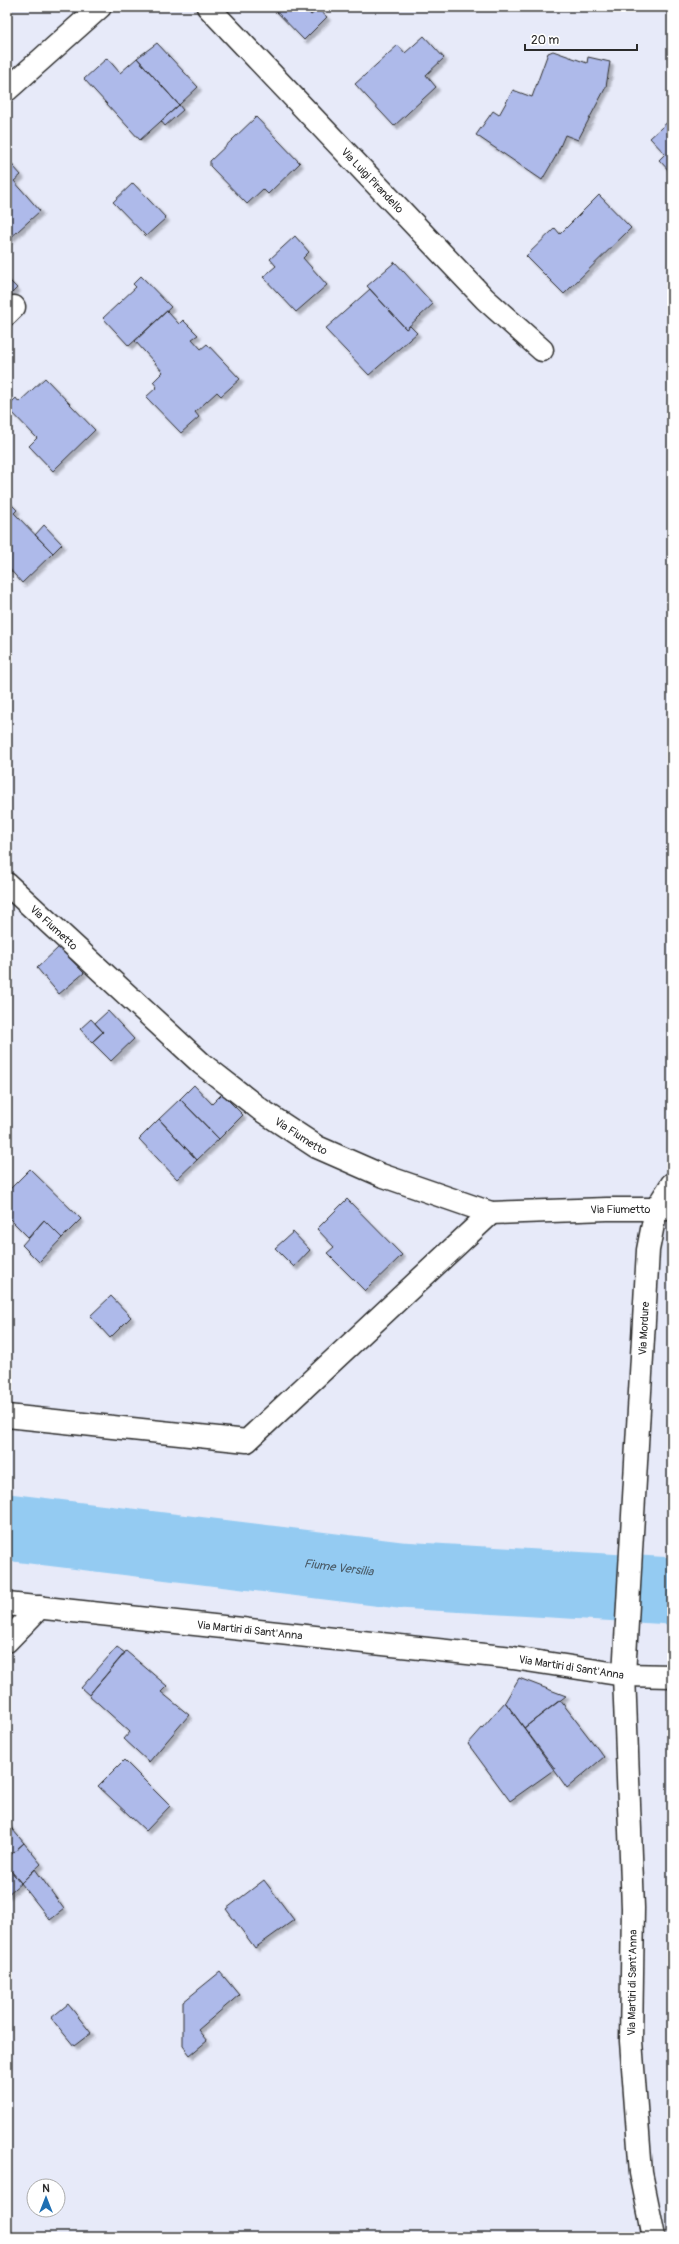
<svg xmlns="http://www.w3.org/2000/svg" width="679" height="2244" font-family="Pangolin,sans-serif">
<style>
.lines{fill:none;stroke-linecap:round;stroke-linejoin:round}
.river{stroke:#94cbf2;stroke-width:67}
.building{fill:#aebaea;stroke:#2b2b2b;filter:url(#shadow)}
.minor-casing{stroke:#2b2b2b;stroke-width:25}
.minor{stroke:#fff;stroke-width:22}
.labels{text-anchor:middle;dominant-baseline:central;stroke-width:3;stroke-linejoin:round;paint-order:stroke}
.street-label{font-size:11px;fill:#2b2b2b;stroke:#fff}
.water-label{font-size:12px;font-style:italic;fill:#4a5b67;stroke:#fff}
</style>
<defs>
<filter id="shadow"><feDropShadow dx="3.5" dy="3.5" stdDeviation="1" flood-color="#0004"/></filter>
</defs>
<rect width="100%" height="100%" fill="#e7eaf9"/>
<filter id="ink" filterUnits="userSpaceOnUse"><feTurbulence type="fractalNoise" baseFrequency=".025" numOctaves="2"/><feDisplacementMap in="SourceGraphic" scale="8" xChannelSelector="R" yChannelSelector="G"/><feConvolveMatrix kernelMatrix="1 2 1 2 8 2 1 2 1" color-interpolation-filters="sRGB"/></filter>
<g filter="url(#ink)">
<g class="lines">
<path class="river" id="s1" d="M 7,1527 L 400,1575 L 672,1591"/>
</g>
<path class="building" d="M 272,7 L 304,7 L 311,15 L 318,9 L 327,17 L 304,40 Z
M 304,7 L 320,7 L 311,15 Z
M 424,36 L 444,58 L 426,75 L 436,87 L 394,126 L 355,84 L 398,45 L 405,53 Z
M 157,43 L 198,87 L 179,105 L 137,58 Z
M 553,51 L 587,63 L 588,57 L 610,62 L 606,87 L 578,140 L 565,135 L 556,156 L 542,180 L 476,135 L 493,111 L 499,115 L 513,90 L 532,97 L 548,53 Z
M 107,58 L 120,73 L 137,58 L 179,105 L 140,140 L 84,79 Z
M 179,105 L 183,110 L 165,126 L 161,121 Z
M 256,117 L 300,163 L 268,194 L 263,189 L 247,204 L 210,166 L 210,161 Z
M 672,118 L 672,174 L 659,160 L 665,154 L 650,138 Z
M 7,159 L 21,175 L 14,181 L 40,211 L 7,241 Z
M 133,183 L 166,218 L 146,236 L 113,202 Z
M 599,195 L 631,228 L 564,294 L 526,256 L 555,228 L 560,234 Z
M 295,236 L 309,252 L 303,258 L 327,285 L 296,312 L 263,277 L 276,266 L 270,259 Z
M 395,262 L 433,304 L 406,329 L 367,286 Z
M 141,276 L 171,307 L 129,346 L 103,318 L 136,287 L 133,284 Z
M 7,278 L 17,288 L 7,298 Z
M 370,289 L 406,329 L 410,326 L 417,333 L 369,375 L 325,329 Z
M 167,311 L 179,324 L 183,320 L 198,335 L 192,339 L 201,349 L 207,344 L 240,379 L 221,396 L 217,392 L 195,412 L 199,417 L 181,433 L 146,397 L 157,387 L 153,382 L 163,372 L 135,341 Z
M 45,378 L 95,430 L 53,471 L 29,446 L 37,438 L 7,407 L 16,398 L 19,402 Z
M 7,500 L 17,510 L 14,513 L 53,553 L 22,583 L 7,566 Z
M 44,525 L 62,544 L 53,553 L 35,535 Z
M 59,947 L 84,973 L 59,994 L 37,968 Z
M 108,1011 L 134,1039 L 111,1061 L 92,1042 L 103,1032 L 95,1023 Z
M 91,1019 L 103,1032 L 92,1042 L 80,1029 Z
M 194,1085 L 212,1104 L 222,1094 L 243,1115 L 219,1139 L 180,1099 Z
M 180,1099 L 219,1139 L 197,1160 L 159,1119 Z
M 159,1119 L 197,1160 L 177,1179 L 139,1139 Z
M 30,1169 L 81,1219 L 62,1238 L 44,1220 L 29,1238 L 7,1216 L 7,1192 Z
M 347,1199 L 402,1255 L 365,1291 L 327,1253 L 334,1247 L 317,1229 Z
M 44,1220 L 62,1238 L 39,1262 L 22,1245 Z
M 293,1232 L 310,1250 L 294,1267 L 275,1248 Z
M 111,1296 L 131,1317 L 110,1338 L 90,1316 Z
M 117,1647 L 125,1653 L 89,1695 L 81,1688 Z
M 126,1651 L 167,1686 L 161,1692 L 189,1715 L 149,1762 L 124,1739 L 130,1732 L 89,1695 Z
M 519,1678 L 566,1696 L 524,1728 L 505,1702 Z
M 560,1700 L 604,1757 L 567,1788 L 524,1728 Z
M 505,1702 L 555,1769 L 510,1801 L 468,1744 Z
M 124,1760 L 170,1806 L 146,1831 L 98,1786 Z
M 7,1823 L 24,1843 L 7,1858 Z
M 24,1843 L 41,1864 L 21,1883 L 7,1866 L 7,1858 Z
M 7,1866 L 21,1883 L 7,1895 Z
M 35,1869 L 64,1909 L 50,1920 L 21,1883 Z
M 264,1880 L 294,1920 L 255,1948 L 226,1909 Z
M 220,1972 L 239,1995 L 198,2030 L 207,2041 L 190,2055 L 183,2046 L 183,2002 Z
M 68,2004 L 91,2033 L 74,2046 L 51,2018 Z"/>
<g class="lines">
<defs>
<g id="minor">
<path id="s2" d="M 208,7 L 485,299 L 542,350"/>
<path d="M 7,90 L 100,7"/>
<path d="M 7,314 L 14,307"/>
<path id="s3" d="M 7,884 L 202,1064 L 261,1110 L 317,1147 L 381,1175 L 491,1213 L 607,1209 L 670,1209"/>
<path d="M 7,1416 L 247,1441 L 491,1213"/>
<path id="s4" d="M 7,1604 L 513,1658 L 624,1675 L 672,1676"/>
<path d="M 7,1641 L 40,1607"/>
<path id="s5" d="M 654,2237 L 641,2173 L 631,2041 L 633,1908 L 624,1675 L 648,1250 L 656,1209 L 672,1184"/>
</g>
</defs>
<use href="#minor" class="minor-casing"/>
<use href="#minor" class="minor"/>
</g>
</g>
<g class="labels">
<g class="street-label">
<text stroke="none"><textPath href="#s2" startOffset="239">Via Luigi Pirandello</textPath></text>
<text stroke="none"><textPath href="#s3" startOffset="64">Via Fiumetto</textPath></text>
<text stroke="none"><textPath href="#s3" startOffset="388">Via Fiumetto</textPath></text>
<text stroke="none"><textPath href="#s3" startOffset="723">Via Fiumetto</textPath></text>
<text stroke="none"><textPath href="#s5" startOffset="911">Via Mordure</textPath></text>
<text stroke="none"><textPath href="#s4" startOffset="244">Via Martiri di Sant'Anna</textPath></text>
<text stroke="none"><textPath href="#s4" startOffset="568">Via Martiri di Sant'Anna</textPath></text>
<text stroke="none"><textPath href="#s5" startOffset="256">Via Martiri di Sant'Anna</textPath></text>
</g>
<g class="water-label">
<text stroke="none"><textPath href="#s1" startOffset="334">Fiume Versilia</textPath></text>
</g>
</g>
<rect width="679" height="2244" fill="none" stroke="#fff" stroke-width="24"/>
<rect x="12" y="12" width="655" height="2220" fill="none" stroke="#2b2b2b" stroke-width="1.5" filter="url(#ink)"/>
<g transform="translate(46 2198)"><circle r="19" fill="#ffffff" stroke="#aaaaaa"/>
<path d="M0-3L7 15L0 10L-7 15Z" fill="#1f6fb2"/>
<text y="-6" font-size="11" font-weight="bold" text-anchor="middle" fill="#2b2b2b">N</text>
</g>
<path d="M525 44v6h112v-6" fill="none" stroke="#2b2b2b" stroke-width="2"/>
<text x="531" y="44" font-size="12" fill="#2b2b2b" stroke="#ffffff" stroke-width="3" paint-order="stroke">20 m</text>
</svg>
